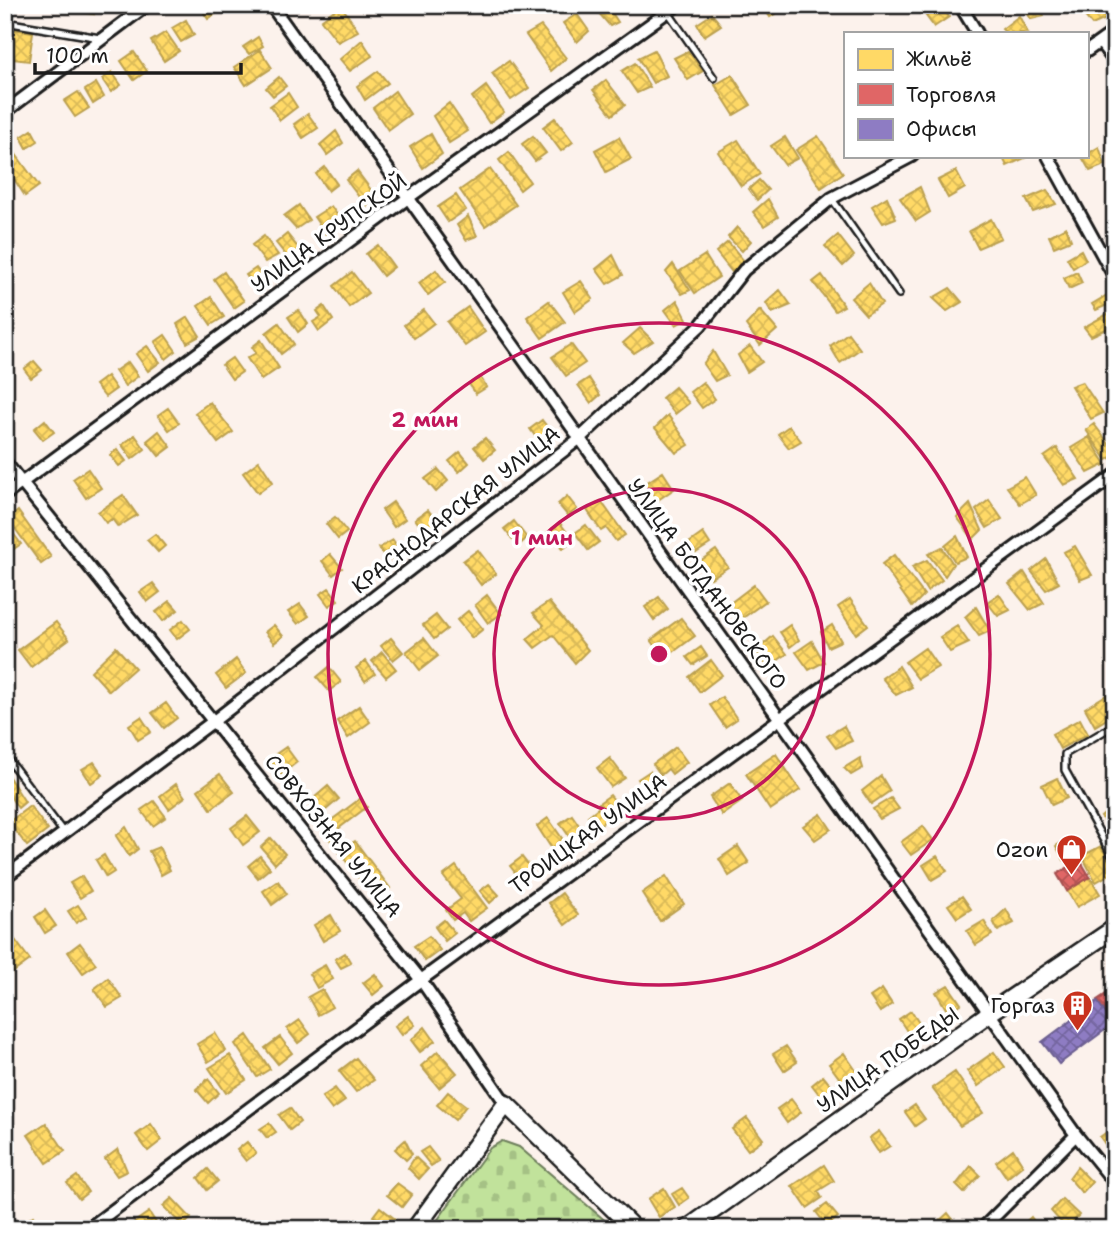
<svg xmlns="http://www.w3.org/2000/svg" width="1120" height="1234" font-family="'Shantell Sans',sans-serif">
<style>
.cemetery{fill:url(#cemetery-stones);stroke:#6e7f5c;stroke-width:2}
.homes{fill:url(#homes-cross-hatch);stroke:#bba050;stroke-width:2}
.shops{fill:url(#shops-cross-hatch);stroke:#a55050;stroke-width:2}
.offices{fill:url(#offices-cross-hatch);stroke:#6c5f91;stroke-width:2}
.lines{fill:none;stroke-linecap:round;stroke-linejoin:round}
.lane-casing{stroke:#1c1c1c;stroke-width:10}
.street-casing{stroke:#1c1c1c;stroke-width:16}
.secondary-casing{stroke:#1c1c1c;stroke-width:21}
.lane{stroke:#fff;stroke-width:5}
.street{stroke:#fff;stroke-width:10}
.secondary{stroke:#fff;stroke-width:16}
.ring{fill:none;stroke:#c2185b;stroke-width:3.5}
.labels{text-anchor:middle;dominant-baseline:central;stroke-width:7;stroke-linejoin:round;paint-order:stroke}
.street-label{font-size:21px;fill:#1c1c1c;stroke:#fff}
.poi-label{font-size:21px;fill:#1c1c1c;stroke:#fff;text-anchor:end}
.centre{fill:#c2185b;stroke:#fff;stroke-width:3.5}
.ring-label{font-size:21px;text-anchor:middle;font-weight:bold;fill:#c2185b;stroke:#fff;stroke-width:7;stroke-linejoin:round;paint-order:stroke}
</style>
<defs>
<pattern id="cemetery-stones" width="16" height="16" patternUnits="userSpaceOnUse" patternTransform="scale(1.75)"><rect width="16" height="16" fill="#c1e29b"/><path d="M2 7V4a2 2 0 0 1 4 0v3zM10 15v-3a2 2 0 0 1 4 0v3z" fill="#a5c185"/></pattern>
<pattern id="homes-cross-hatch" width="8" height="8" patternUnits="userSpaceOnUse" patternTransform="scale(1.75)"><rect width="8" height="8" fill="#ffd966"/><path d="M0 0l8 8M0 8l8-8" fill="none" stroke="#daba58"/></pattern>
<pattern id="shops-cross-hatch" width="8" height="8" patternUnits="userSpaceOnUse" patternTransform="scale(1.75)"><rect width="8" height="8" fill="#e06666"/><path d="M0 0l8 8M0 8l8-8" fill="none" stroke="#b55353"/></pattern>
<pattern id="offices-cross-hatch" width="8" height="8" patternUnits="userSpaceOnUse" patternTransform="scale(1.75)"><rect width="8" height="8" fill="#8e7cc3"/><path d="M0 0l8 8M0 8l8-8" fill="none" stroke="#73659e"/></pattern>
</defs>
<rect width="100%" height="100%" fill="#fcf2ec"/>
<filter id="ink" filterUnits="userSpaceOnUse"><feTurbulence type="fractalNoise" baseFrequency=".0143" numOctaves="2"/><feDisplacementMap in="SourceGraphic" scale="14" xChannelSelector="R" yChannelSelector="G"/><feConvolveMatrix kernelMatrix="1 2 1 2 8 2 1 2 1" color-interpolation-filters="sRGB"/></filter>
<g filter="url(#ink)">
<path class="cemetery" d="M 502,1141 L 519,1147 L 615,1229 L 431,1229 L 490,1148 Z"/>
<path class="homes" d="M 33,5 L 95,5 L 94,14 Z
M 201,5 L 219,5 L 222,9 L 208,19 L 200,7 Z
M 341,5 L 358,31 L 338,42 L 321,20 Z
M 607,5 L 618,22 L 610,26 L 597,11 Z
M 762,5 L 788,5 L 770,17 Z
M 1028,5 L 1040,5 L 1044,16 L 1031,19 L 1024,8 Z
M 1076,5 L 1098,5 L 1108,18 L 1092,25 Z
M 941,6 L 949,17 L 934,27 L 926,16 Z
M 577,14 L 589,31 L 577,42 L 563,23 Z
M 712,14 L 721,25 L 704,36 L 697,24 Z
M 1019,16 L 1028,33 L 1006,33 L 1002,29 Z
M 186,20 L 194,35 L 181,42 L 172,28 Z
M 541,26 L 566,58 L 551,71 L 526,35 Z
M 5,28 L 33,32 L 29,61 L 5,58 Z
M 166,32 L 179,51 L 164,61 L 151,41 Z
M 258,37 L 263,46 L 249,54 L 243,47 Z
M 362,40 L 372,56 L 350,71 L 340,59 Z
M 260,50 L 272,68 L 246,85 L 234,67 Z
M 654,50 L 667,76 L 653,83 L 638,58 Z
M 688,51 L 703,71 L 688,80 L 674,58 Z
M 134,52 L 147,71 L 134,80 L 121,61 Z
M 509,61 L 529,88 L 511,100 L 492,73 Z
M 635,63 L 650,87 L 637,93 L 622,71 Z
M 378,71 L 388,83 L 365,100 L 357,86 Z
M 112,72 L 121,85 L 111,92 L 102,79 Z
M 732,75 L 751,105 L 734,115 L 715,85 Z
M 279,77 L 286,86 L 273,96 L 266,88 Z
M 606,80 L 625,105 L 612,115 L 593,90 Z
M 96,83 L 104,97 L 93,104 L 85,90 Z
M 486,86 L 504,112 L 489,123 L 472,97 Z
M 395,91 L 410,114 L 388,130 L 373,108 Z
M 78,92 L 89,108 L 75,117 L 64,101 Z
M 288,93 L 297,107 L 280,120 L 270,106 Z
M 449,103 L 468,131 L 449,143 L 433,116 Z
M 308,114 L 318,128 L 303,138 L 294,124 Z
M 555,118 L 573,142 L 561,151 L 543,127 Z
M 32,130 L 38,141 L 27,148 L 21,137 Z
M 336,131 L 343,143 L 327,155 L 320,145 Z
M 431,134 L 442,154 L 423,168 L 410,147 Z
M 533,136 L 546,153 L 535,161 L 522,144 Z
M 818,136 L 843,173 L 821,188 L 796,150 Z
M 619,137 L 631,159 L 606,172 L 595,150 Z
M 785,137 L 798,158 L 785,165 L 771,146 Z
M 738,140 L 760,174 L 741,186 L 718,152 Z
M 1099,147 L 1105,165 L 1090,171 L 1082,157 Z
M 509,152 L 530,182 L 520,190 L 499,160 Z
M 15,153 L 39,186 L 25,196 L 5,165 L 5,161 Z
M 1002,156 L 1029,156 L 1007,166 Z
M 325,167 L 337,184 L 328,191 L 316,174 Z
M 490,169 L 516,205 L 485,226 L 460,190 Z
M 357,171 L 377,198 L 366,206 L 346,180 Z
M 956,171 L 965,188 L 948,198 L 938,180 Z
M 759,180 L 768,190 L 757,200 L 749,189 Z
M 920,187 L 930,212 L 916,221 L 900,198 Z
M 1047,190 L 1056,204 L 1033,212 L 1026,199 Z
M 456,195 L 466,210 L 448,222 L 438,207 Z
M 887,197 L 896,218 L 883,223 L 872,206 Z
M 768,199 L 778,217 L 764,226 L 753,212 Z
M 299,205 L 309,220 L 296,229 L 284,216 Z
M 331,206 L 344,225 L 327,236 L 314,217 Z
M 468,216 L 477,236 L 466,240 L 457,225 Z
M 991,219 L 1001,238 L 978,248 L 969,231 Z
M 737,227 L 751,241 L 742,251 L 728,237 Z
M 1066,227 L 1071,240 L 1054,247 L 1049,236 Z
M 287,234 L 304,255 L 293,264 L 276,243 Z
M 838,235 L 854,256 L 843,266 L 825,246 Z
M 264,236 L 278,255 L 265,262 L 252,245 Z
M 728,242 L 745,262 L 732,272 L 716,252 Z
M 378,245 L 394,267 L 383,276 L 366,254 Z
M 1081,250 L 1086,260 L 1073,268 L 1067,258 Z
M 613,255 L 623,275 L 607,284 L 596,269 Z
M 705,255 L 719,277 L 695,293 L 680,271 Z
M 673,264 L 690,290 L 682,294 L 666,272 Z
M 256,268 L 269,285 L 259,293 L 246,275 Z
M 436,270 L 445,282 L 428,295 L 419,283 Z
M 224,272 L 244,301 L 234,308 L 214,279 Z
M 352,272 L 368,293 L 349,307 L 334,286 Z
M 1077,272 L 1082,283 L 1069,289 L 1064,278 Z
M 822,275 L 844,306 L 835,311 L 813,282 Z
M 581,281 L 593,299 L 575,312 L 563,292 Z
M 869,283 L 882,304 L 866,315 L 851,298 Z
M 950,288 L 962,302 L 947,311 L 933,298 Z
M 780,290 L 791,305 L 772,313 L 766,303 Z
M 1107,295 L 1112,303 L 1096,310 L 1092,304 Z
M 211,297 L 224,317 L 211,325 L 198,306 Z
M 677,300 L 687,319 L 676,325 L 665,310 Z
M 549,301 L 565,322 L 542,338 L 527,317 Z
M 324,306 L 333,320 L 319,331 L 313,322 L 321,317 L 317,311 Z
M 468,307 L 485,332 L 465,346 L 447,322 Z
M 299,310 L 308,324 L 298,332 L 288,317 Z
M 424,310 L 434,323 L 414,338 L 404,325 Z
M 760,310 L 777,330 L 760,345 L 746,325 Z
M 1115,310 L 1115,325 L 1091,336 L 1084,327 Z
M 188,317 L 200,336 L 187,343 L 177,324 Z
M 279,323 L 294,344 L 281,354 L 266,333 Z
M 640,328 L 653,341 L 634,353 L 623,343 Z
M 848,333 L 860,349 L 840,363 L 830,346 Z
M 165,335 L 176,351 L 166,359 L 155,342 Z
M 261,340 L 279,368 L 261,380 L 247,358 L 256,353 L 252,347 Z
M 571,344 L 585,363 L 566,376 L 552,357 Z
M 147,346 L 160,362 L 148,371 L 136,354 Z
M 750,346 L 762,362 L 747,372 L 738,355 Z
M 713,351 L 727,375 L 715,381 L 703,364 Z
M 232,358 L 242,372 L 232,379 L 222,365 Z
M 34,361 L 42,370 L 31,378 L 24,369 Z
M 128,362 L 138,376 L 125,386 L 115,371 Z
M 107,376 L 116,389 L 105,397 L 95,385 Z
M 480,377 L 487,387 L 476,394 L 469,384 Z
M 589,378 L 600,395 L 591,403 L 578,385 Z
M 703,382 L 715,399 L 702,408 L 690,392 Z
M 1082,382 L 1103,413 L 1091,419 L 1071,386 Z
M 675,387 L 689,403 L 675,414 L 662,398 Z
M 210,402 L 233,432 L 218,443 L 195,413 Z
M 168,408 L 179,423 L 169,430 L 158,415 Z
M 668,415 L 689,445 L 676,453 L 655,428 Z
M 45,420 L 54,432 L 43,440 L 34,429 Z
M 542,420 L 553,434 L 541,444 L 530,429 Z
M 1094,424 L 1115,452 L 1115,456 L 1107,460 L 1086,430 Z
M 789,426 L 801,441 L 789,448 L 778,434 Z
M 159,431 L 171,447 L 159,456 L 147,441 Z
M 135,435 L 145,449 L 132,459 L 122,445 Z
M 1089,437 L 1106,464 L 1088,473 L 1071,448 Z
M 485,438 L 495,450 L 484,459 L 474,447 Z
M 1057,448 L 1078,479 L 1064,485 L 1044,457 Z
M 117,449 L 126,461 L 119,466 L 110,455 Z
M 460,452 L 469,463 L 459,472 L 449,461 Z
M 259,461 L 273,482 L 258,493 L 243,473 Z
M 88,469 L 101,488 L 86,498 L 73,479 Z
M 438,469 L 448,481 L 436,492 L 425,479 Z
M 663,472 L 674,489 L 658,500 L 643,485 Z
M 1025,477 L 1036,495 L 1020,504 L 1007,487 Z
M 123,495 L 137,515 L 118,527 L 112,519 L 106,523 L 98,512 Z
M 567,496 L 577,509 L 568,516 L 558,504 Z
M 989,500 L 1002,519 L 987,528 L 976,510 Z
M 601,501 L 625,535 L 616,541 L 606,528 L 601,531 L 587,510 Z
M 393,502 L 405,519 L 394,527 L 382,510 Z
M 970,504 L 982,530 L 973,539 L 957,517 Z
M 428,510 L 441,526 L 428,536 L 415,519 Z
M 18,511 L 51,557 L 41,564 L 8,519 Z
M 335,517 L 347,532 L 338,539 L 326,524 Z
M 514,521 L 527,538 L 518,546 L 504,529 Z
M 560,523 L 573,540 L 563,548 L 549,532 Z
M 7,525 L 21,544 L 8,553 L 5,549 Z
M 586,525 L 599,542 L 588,550 L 575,533 Z
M 703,533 L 710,544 L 696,553 L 689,543 Z
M 155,534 L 165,546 L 158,552 L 147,540 Z
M 957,536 L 967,557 L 955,562 L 945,546 Z
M 393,540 L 401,553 L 391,559 L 387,553 L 384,556 L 379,548 Z
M 1075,546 L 1092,575 L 1080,580 L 1064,552 Z
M 942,547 L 953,564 L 945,576 L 928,554 Z
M 478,550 L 496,574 L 481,585 L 463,561 Z
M 716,550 L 728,567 L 711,578 L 700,561 Z
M 330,554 L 342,568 L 333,575 L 322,561 Z
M 894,555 L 924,595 L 912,607 L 882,564 Z
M 1046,559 L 1059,583 L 1046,590 L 1031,571 Z
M 927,560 L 942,580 L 927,591 L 912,567 Z
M 1024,572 L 1044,603 L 1030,610 L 1009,584 Z
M 153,583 L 160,592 L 147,602 L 140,592 Z
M 754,585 L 766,601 L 740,620 L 729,604 Z
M 329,588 L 338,600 L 329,606 L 320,594 Z
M 999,594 L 1010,610 L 998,616 L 987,602 Z
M 487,595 L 501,614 L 488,623 L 475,605 Z
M 659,597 L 668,609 L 654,620 L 645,607 Z
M 850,599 L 868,625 L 856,634 L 838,607 Z
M 170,601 L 178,610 L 163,621 L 156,612 Z
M 549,602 L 588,650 L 575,663 L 553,635 L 535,648 L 527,639 L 544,625 L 533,613 Z
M 300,604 L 309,616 L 298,624 L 288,612 Z
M 976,607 L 990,631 L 979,636 L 965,617 Z
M 468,611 L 483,629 L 472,638 L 457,620 Z
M 436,615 L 447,629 L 434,639 L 423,625 Z
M 681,618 L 695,636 L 665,658 L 651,640 Z
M 183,620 L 190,629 L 177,639 L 170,630 Z
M 56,622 L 69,639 L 31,667 L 18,650 Z
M 274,625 L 283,636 L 274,643 L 265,632 Z
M 790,625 L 799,640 L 790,647 L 780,632 Z
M 832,625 L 841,641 L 828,647 L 821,632 Z
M 957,626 L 969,643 L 950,652 L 940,637 Z
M 773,636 L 787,654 L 768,667 L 756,651 Z
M 391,638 L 403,652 L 393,660 L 381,646 Z
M 424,638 L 438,656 L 420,670 L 406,652 Z
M 812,641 L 824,662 L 809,670 L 796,652 Z
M 116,647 L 135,668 L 109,691 L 91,671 Z
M 701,647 L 707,656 L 693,665 L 687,657 Z
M 925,648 L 938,667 L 918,679 L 905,662 Z
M 382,652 L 396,669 L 386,677 L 372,661 Z
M 236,659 L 246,673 L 226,688 L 216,675 Z
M 711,660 L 722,675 L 700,692 L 689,677 Z
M 366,661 L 375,674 L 365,681 L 356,668 Z
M 899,666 L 912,687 L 896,695 L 882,678 Z
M 329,667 L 341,682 L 329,691 L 317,677 Z
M 1106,695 L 1115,709 L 1115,714 L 1095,726 L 1085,708 Z
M 722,697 L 737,719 L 725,727 L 710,705 Z
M 166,703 L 177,718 L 164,728 L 152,713 Z
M 359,706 L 370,722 L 348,738 L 337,721 Z
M 141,717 L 151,732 L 138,740 L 129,725 Z
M 1080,719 L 1088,734 L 1060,749 L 1052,734 Z
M 844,726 L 852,741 L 836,748 L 827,736 Z
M 286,747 L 297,762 L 278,777 L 266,761 Z
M 676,747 L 687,762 L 672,774 L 668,769 L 661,775 L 653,764 Z
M 776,754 L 800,790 L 770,810 L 746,774 Z
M 610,758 L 625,778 L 611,787 L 597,768 Z
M 860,758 L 863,768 L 851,775 L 844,768 Z
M 94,762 L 103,775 L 91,783 L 82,769 Z
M 650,771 L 659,783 L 647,792 L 638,779 Z
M 220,774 L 234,792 L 211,809 L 198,790 Z
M 881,776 L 890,791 L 871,804 L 862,791 Z
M 9,777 L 25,802 L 18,808 L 5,789 L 5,780 Z
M 1057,778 L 1067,798 L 1052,805 L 1042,785 Z
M 730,783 L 742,801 L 722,815 L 710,797 Z
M 176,784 L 185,797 L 169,809 L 160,796 Z
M 328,786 L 339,799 L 319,816 L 308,803 Z
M 610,795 L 622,810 L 612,819 L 599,803 Z
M 361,798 L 367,807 L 338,829 L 342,834 L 332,842 L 321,828 Z
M 891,798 L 899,809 L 880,819 L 873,809 Z
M 154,801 L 166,817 L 153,826 L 141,810 Z
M 1115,805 L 1115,823 L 1109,827 L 1101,817 Z
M 30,806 L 48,830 L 27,846 L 9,822 Z
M 598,808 L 607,819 L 597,827 L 588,816 Z
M 821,814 L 831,829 L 815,840 L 803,826 Z
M 572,815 L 583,831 L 571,839 L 560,823 Z
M 247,816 L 260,832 L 243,845 L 231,828 Z
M 548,818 L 566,844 L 554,852 L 537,826 Z
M 923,826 L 933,840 L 911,855 L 901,842 Z
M 126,827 L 138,849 L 129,856 L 116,836 Z
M 271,838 L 285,854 L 275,864 L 261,847 Z
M 1067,839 L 1075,853 L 1064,860 L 1056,846 Z
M 355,841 L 390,888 L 375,899 L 339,852 Z
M 738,846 L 749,863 L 729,876 L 719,859 Z
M 1101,846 L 1115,871 L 1096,882 L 1082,856 Z
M 159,847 L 170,870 L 161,875 L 149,851 Z
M 104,855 L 114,872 L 106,877 L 96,860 Z
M 260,856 L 270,868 L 258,878 L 248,866 Z
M 937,856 L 947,871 L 932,880 L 923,865 Z
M 522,857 L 533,871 L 521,880 L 510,866 Z
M 456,866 L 487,908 L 469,921 L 463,913 L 453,920 L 446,910 L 461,899 L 443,876 Z
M 82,876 L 91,891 L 80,898 L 70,883 Z
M 666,876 L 684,904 L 660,921 L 642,893 Z
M 1090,877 L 1100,894 L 1077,907 L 1067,891 Z
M 278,881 L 287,894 L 272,905 L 263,891 Z
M 489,884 L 499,895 L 490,903 L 480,891 Z
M 562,893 L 578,915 L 565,925 L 549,903 Z
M 962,896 L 971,909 L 957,918 L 948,905 Z
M 78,905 L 86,917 L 76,923 L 68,911 Z
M 1006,909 L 1014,923 L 998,931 L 993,921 Z
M 45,910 L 56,926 L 45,933 L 35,917 Z
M 331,915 L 340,931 L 323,941 L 314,925 Z
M 444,920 L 455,933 L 445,941 L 435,927 Z
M 984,921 L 992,935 L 976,945 L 967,931 Z
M 429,936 L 440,950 L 425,961 L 414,946 Z
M 13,937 L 30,960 L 11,974 L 5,967 L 5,943 Z
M 80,943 L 96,964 L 83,973 L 68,952 Z
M 345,953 L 351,963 L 341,968 L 335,959 Z
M 325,965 L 333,979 L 317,988 L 309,974 Z
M 375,974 L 384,986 L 373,995 L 363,983 Z
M 108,978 L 122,998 L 107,1007 L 94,989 Z
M 948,985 L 961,1004 L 948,1012 L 936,992 Z
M 322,989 L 332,1007 L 318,1015 L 308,997 Z
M 882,989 L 892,1004 L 880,1012 L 870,997 Z
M 911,1011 L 923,1029 L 911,1037 L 899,1019 Z
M 408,1016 L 415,1025 L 402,1035 L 395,1026 Z
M 300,1020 L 310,1034 L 298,1043 L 287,1029 Z
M 425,1027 L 435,1041 L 420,1052 L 411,1040 Z
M 215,1033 L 226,1051 L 208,1062 L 197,1044 Z
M 247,1035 L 270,1069 L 257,1077 L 235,1044 Z
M 280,1037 L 292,1053 L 278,1064 L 265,1048 Z
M 786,1046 L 797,1062 L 784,1071 L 773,1054 Z
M 438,1051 L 457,1073 L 439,1088 L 421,1066 Z
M 994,1052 L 1005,1067 L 978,1086 L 967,1071 Z
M 844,1053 L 857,1072 L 843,1083 L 829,1064 Z
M 230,1055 L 246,1080 L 226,1093 L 209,1068 Z
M 356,1058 L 374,1080 L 356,1092 L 339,1071 Z
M 955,1072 L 983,1113 L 960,1126 L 932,1088 Z
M 823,1076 L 833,1088 L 822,1098 L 812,1085 Z
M 208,1079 L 219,1093 L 208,1103 L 196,1089 Z
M 335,1088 L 345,1101 L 332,1110 L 322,1097 Z
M 448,1092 L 466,1106 L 455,1120 L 437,1105 Z
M 791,1099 L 801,1112 L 787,1123 L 777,1109 Z
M 915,1105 L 925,1119 L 915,1126 L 905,1112 Z
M 290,1108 L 300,1122 L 290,1130 L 279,1115 Z
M 747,1118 L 763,1139 L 748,1150 L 732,1129 Z
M 46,1123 L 65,1151 L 47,1163 L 28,1135 Z
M 269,1123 L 276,1132 L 267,1138 L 260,1129 Z
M 151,1124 L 162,1140 L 148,1151 L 136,1135 Z
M 1115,1126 L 1115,1158 L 1100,1137 Z
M 879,1131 L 890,1146 L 879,1153 L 869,1138 Z
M 405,1140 L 412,1154 L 406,1160 L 395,1149 Z
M 247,1142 L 256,1153 L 246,1161 L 237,1150 Z
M 428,1147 L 439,1161 L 431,1166 L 420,1152 Z
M 118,1149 L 127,1171 L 117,1176 L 105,1159 Z
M 1013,1149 L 1023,1165 L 1007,1178 L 996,1162 Z
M 415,1157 L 428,1169 L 419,1179 L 408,1168 Z
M 824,1165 L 834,1181 L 818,1191 L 822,1198 L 807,1208 L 792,1186 Z
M 971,1166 L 980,1175 L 964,1193 L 956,1185 Z
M 1077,1167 L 1092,1182 L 1082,1193 L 1069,1178 Z
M 208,1169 L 218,1181 L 207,1190 L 198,1178 Z
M 77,1176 L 88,1192 L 79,1199 L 67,1183 Z
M 397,1183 L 412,1194 L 402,1207 L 387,1195 Z
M 664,1188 L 675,1207 L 659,1217 L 648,1199 Z
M 682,1188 L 689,1198 L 679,1205 L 672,1194 Z
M 172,1198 L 191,1218 L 183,1226 L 163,1206 Z
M 1062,1199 L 1079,1215 L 1067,1229 L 1051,1211 Z
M 827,1204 L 838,1217 L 827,1226 L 816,1212 Z
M 380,1207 L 395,1219 L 388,1227 L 373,1216 Z
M 149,1212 L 160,1229 L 130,1229 L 129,1226 Z
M 948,1213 L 959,1227 L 943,1229 L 937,1223 Z
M 33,1216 L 42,1229 L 24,1229 L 21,1225 Z
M 1031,1217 L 1040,1229 L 1020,1229 L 1019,1228 Z"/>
<path class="shops" d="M 1080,860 L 1090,877 L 1067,891 L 1057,874 Z
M 1115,988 L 1115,1023 L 1113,1024 L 1097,1000 Z"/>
<path class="offices" d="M 1097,1001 L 1113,1024 L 1059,1064 L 1042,1042 Z"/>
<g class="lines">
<defs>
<path id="lane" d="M 668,12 L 714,78
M 5,22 L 100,38
M 832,199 L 899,294
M 1113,726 L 1065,754 L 1065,770 L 1115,861
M 5,755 L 64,833"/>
<path id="street" d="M 271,5 L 1076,1135 L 1115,1183
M 960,5 L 977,33
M 1100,42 L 1115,62
M 1087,51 L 1115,31
M 5,112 L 147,5
M 1048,156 L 1115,278
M 5,462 L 421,980 L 506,1104
M 5,495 L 408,198 L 677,5
M 5,877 L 215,720 L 579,439 L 701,325 L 744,270 L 832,198 L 912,156
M 88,1229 L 421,980 L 1115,475
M 982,1229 L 1076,1135"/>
<path id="secondary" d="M 415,1229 L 506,1104 L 634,1229
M 687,1229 L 991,1012 L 1115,928"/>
</defs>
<use href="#lane" class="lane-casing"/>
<use href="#street" class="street-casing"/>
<use href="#secondary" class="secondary-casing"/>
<use href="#lane" class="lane"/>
<use href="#street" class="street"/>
<use href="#secondary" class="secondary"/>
</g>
</g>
<g class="ring">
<circle cx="659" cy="654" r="165"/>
<circle cx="659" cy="654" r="331"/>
</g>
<defs>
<symbol id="shop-pin" viewBox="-11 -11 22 30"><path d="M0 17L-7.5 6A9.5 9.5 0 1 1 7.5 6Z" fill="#c8321e" stroke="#fff"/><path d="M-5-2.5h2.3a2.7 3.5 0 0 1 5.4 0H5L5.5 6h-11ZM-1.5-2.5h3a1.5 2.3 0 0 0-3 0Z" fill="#fff"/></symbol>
<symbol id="building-pin" viewBox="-11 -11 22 30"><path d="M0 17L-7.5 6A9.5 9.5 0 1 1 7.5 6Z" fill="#c8321e" stroke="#fff"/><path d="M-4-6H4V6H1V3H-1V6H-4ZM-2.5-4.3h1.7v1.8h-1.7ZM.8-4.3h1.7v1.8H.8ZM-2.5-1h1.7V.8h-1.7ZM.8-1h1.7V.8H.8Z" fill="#fff"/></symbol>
</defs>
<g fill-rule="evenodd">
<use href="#shop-pin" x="1054" y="832" width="35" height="47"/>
<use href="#building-pin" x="1060" y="988" width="35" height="47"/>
</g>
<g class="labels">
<g class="street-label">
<text transform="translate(329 233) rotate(-36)">УЛИЦА КРУПСКОЙ</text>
<text transform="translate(456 510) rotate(-38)">КРАСНОДАРСКАЯ УЛИЦА</text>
<text transform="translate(707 584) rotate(54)">УЛИЦА БОГДАНОВСКОГО</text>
<text transform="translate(588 834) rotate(-36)">ТРОИЦКАЯ УЛИЦА</text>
<text transform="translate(333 836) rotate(51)">СОВХОЗНАЯ УЛИЦА</text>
<text transform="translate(888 1060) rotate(-35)">УЛИЦА ПОБЕДЫ</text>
</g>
<g class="poi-label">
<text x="1048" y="850">Ozon</text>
<text x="1055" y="1006">Горгаз</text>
</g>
</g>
<circle cx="659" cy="654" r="10" class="centre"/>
<g class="ring-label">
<text x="425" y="427">2 мин</text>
<text x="542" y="545">1 мин</text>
</g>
<rect width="1120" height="1234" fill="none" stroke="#fff" stroke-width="28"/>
<rect x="14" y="14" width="1092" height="1206" fill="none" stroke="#1c1c1c" stroke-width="2.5" filter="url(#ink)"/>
<rect x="844" y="32" width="245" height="126" fill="#ffffff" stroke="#a4a4a4" stroke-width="2"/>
<rect x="858" y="49" width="35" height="21" fill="#ffd966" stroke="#a4a4a4" stroke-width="2"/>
<text x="906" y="66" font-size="21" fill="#1c1c1c">Жильё</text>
<rect x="858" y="84" width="35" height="21" fill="#e06666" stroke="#a4a4a4" stroke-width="2"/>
<text x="906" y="102" font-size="21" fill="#1c1c1c">Торговля</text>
<rect x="858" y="119" width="35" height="21" fill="#8e7cc3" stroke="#a4a4a4" stroke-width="2"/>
<text x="906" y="136" font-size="21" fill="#1c1c1c">Офисы</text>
<path d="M35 63v10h206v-10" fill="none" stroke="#1c1c1c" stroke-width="3.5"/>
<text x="46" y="63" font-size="21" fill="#1c1c1c" stroke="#ffffff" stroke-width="5" paint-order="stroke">100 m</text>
</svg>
